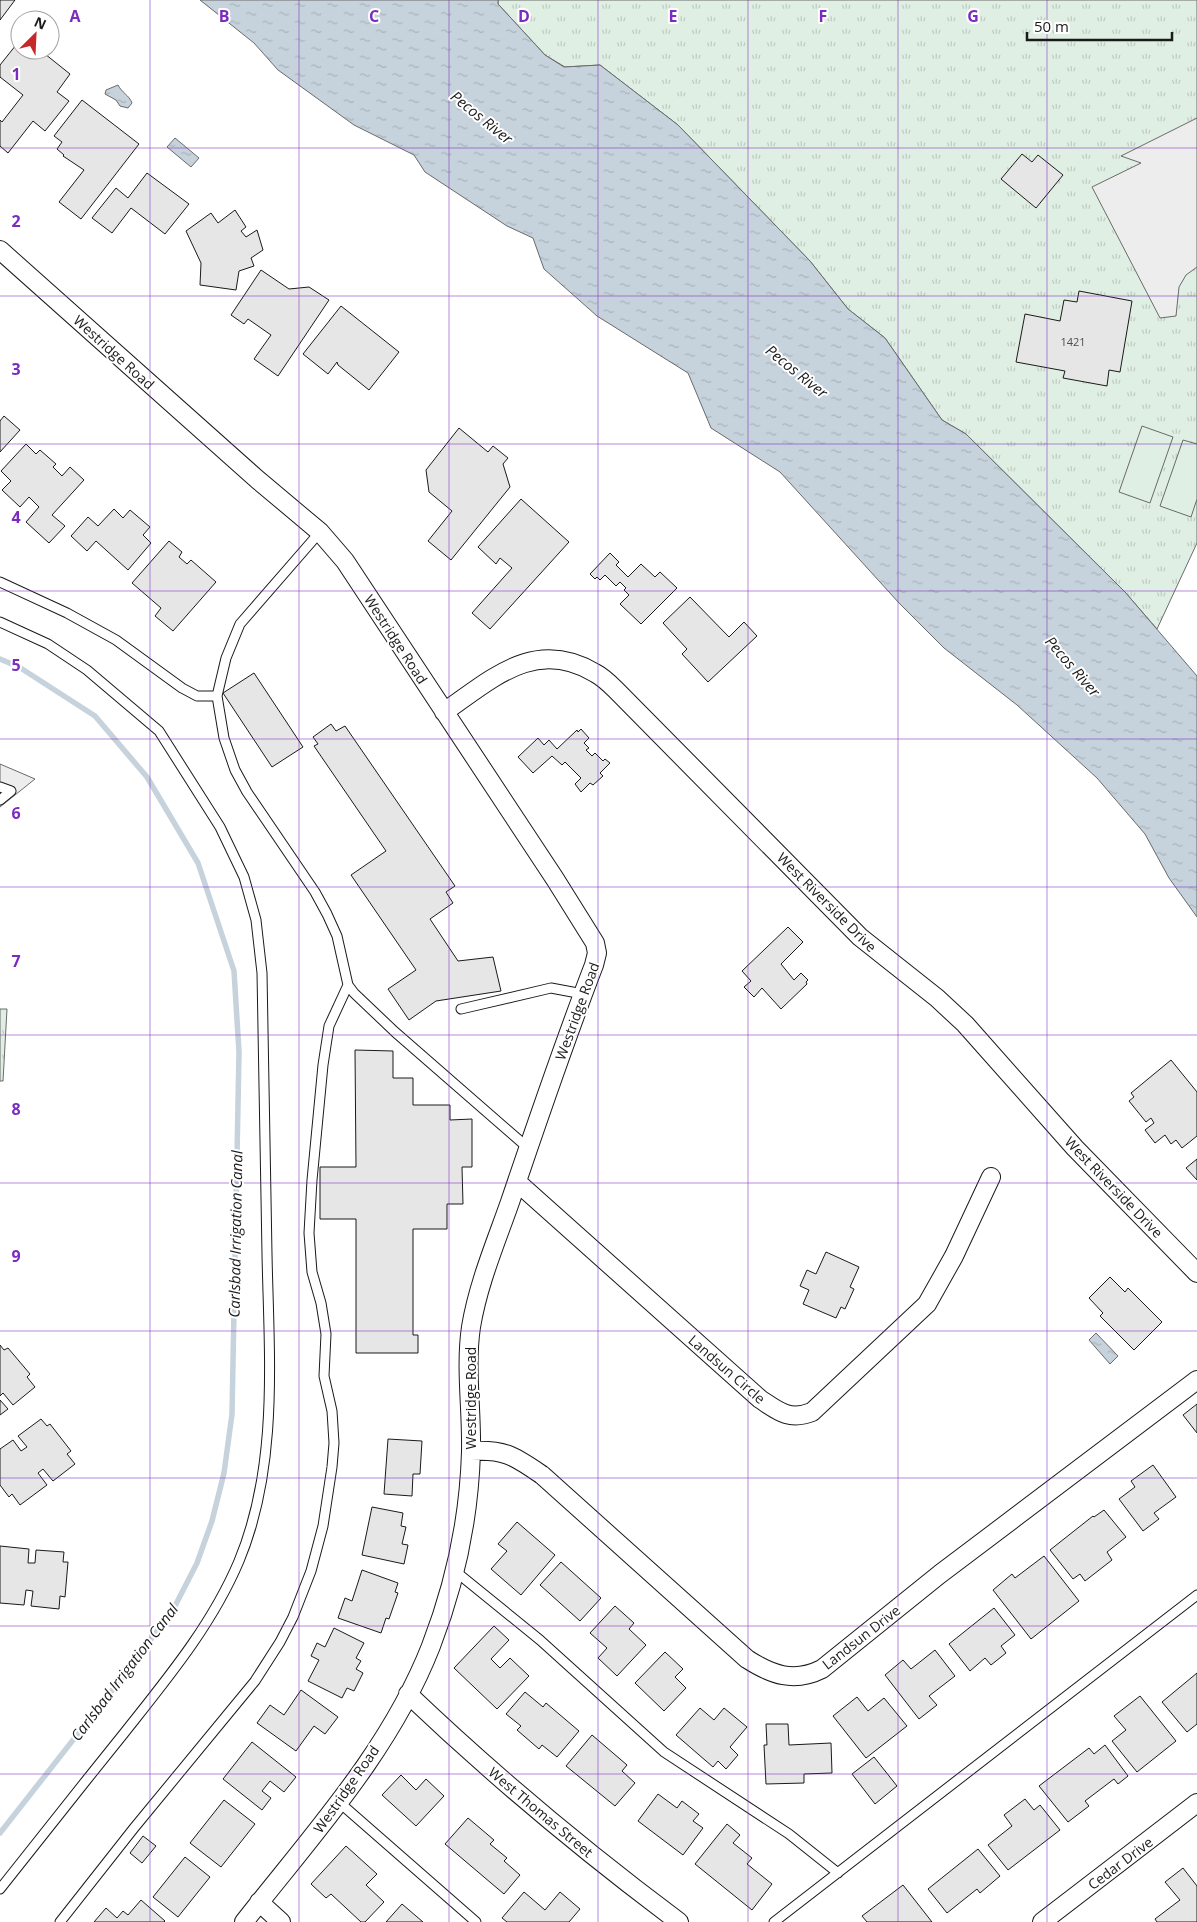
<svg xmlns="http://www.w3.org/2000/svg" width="1197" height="1922" font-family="'Open Sans',sans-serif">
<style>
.grass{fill:url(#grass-tufts);stroke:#6a6a6a}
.garden{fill:#e0efe3;stroke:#6a6a6a}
.parking{fill:#ededed;stroke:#6a6a6a}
.water{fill:url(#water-ripples);stroke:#6a6a6a}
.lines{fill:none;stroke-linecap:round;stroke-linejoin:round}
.stream{stroke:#c6d2dc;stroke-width:5.5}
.building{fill:#e6e6e6;stroke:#1a1a1a}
.service-casing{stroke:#1a1a1a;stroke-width:11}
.minor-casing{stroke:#1a1a1a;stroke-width:20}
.service{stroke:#fff;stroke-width:9}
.minor{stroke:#fff;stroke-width:18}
.grid{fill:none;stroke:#7b2cbf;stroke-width:1;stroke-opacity:0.55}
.labels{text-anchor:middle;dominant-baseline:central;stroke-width:4;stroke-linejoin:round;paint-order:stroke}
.number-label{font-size:11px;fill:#4d4d4d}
.street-label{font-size:14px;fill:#1a1a1a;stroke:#fff}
.water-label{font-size:15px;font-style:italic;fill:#1a1a1a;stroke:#fff}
.grid-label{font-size:16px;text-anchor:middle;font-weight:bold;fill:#7b2cbf;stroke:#fff;stroke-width:4;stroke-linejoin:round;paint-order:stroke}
</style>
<defs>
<pattern id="grass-tufts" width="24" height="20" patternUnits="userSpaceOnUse" patternTransform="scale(1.25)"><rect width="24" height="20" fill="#e0efe3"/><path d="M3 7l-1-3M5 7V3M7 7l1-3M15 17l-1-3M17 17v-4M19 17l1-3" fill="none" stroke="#c0ccc2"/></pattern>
<pattern id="water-ripples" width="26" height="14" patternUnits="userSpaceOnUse" patternTransform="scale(1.25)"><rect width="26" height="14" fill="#c6d2dc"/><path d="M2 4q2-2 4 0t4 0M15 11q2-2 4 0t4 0" fill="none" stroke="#aab4bc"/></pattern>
</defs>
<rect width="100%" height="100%" fill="#fff"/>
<path class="grass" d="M 498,0 L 1197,0 L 1197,543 L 1157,629 L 1125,592 L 966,434 L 942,420 L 885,338 L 848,309 L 810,261 L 678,125 L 600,65 L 565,67 L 545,55 L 498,4 Z
M 0,1009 L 7,1009 L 3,1081 L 0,1081 Z"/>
<path class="garden" d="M 1142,426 L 1173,437 L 1150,503 L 1119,492 Z
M 1183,440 L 1197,444 L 1197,499 L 1191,517 L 1160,506 Z"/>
<path class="parking" d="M 1197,118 L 1197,267 L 1186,275 L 1179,287 L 1176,316 L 1160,318 L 1092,187 L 1141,163 L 1121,156 Z
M 0,764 L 35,779 L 0,807 Z"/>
<path class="water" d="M 200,0 L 498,0 L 498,4 L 545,55 L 564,67 L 600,65 L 678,125 L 810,261 L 848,309 L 885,338 L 942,420 L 966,434 L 1125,592 L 1197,676 L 1197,917 L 1169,878 L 1145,834 L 1097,778 L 1017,705 L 944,648 L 899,603 L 780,472 L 711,428 L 688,373 L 597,316 L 544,269 L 533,238 L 507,226 L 425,172 L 414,155 L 354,125 L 278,70 L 254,43 Z
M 118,85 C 122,93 129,95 132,103 L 128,108 L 120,106 L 116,100 L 105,94 L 106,90 Z
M 175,138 L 199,158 L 191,167 L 167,147 Z
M 1096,1333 L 1118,1356 L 1110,1364 L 1089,1340 Z"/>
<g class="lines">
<path class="stream" d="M 0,659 L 19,667 L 95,716 L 147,777 L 198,863 L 234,971 L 239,1052 L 232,1414 L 224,1473 L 212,1521 L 197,1563 L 175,1606 L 139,1656 L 0,1833"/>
</g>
<path class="building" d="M 0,0 L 15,0 L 0,20 Z
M 20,40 L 20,50 L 40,50 L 70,74 L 57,92 L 69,101 L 45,131 L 33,121 L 8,153 L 0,146 L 0,120 L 2,122 L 23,95 L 0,77 L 0,65 Z
M 82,100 L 139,144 L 81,219 L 59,202 L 84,170 L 63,156 L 64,155 L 57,149 L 62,142 L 54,136 Z
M 1022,154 L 1032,162 L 1038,155 L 1063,175 L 1036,208 L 1001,179 Z
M 147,173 L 189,204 L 165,234 L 131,208 L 112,233 L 92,218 L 116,188 L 128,198 Z
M 235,210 L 246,227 L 241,231 L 246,237 L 257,230 L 263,250 L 251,258 L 254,266 L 239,271 L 236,290 L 200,285 L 201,263 L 186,231 L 211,213 L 218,223 Z
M 261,270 L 289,289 L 309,287 L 329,300 L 278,376 L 254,359 L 271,335 L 248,319 L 244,324 L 231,315 Z
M 1079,291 L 1132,301 L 1120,372 L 1109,370 L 1107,386 L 1063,378 L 1065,371 L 1016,362 L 1025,314 L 1060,321 L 1064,300 L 1077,302 Z
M 341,306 L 399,352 L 369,390 L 338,365 L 337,362 L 328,374 L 303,354 Z
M 4,416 L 20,430 L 0,452 L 0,421 Z
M 459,428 L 488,452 L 493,446 L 508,458 L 503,464 L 510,487 L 451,560 L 428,541 L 452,511 L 429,492 L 426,470 Z
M 26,444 L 36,454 L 40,450 L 56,464 L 53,467 L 62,476 L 70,467 L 84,480 L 52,515 L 65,526 L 49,543 L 26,522 L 39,507 L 29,497 L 20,507 L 2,490 L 11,481 L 1,471 Z
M 521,499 L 569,542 L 490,629 L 472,613 L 512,568 L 500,558 L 496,564 L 478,547 Z
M 114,509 L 123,518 L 130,510 L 150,527 L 143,535 L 151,543 L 128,570 L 96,541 L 87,551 L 71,536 L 88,517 L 98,526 Z
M 169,541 L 182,552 L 179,557 L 187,564 L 191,560 L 216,582 L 173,631 L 155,616 L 161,608 L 132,583 Z
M 610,553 L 619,562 L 616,565 L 628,577 L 641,564 L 655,577 L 660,572 L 677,588 L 641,624 L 620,604 L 629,595 L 624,590 L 626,588 L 620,582 L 616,586 L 605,575 L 600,580 L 597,577 L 595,579 L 590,574 Z
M 690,597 L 729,637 L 744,622 L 757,636 L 708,682 L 682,654 L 687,649 L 663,623 Z
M 254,673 L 303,747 L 272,767 L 223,693 Z
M 331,724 L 336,731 L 345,726 L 455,886 L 446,892 L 453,903 L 430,919 L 458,961 L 493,957 L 501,991 L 436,1001 L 409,1020 L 388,989 L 416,970 L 351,875 L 386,851 L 314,746 L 318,744 L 313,737 Z
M 581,729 L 589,738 L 584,743 L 589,748 L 586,750 L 592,756 L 595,753 L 603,761 L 605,759 L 610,763 L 600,773 L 603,776 L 593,785 L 590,783 L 581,792 L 575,784 L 581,778 L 565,762 L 562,765 L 552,756 L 533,773 L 518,757 L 538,738 L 544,745 L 549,740 L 557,749 L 577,730 L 578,732 Z
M 788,927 L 803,942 L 781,964 L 794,980 L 801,973 L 808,980 L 806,982 L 807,984 L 781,1009 L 762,988 L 754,997 L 744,987 L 751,981 L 742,971 Z
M 355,1050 L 393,1051 L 393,1078 L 413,1078 L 413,1105 L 450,1105 L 450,1120 L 472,1119 L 472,1167 L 462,1167 L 463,1204 L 447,1204 L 447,1229 L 413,1229 L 413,1335 L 418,1335 L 418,1353 L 356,1353 L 356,1219 L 320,1219 L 320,1167 L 356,1167 Z
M 1171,1060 L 1197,1092 L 1197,1136 L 1182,1148 L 1176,1140 L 1171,1144 L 1165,1135 L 1155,1143 L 1145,1130 L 1154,1123 L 1151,1118 L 1146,1122 L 1129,1101 L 1134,1097 L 1131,1093 Z
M 1197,1159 L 1197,1180 L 1186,1168 Z
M 826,1252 L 859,1267 L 850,1287 L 854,1289 L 845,1309 L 841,1307 L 836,1318 L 803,1304 L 809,1290 L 800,1286 L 807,1270 L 816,1274 Z
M 1110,1277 L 1125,1292 L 1128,1288 L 1162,1322 L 1134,1350 L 1100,1316 L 1103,1313 L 1089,1298 Z
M 0,1345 L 4,1350 L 8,1348 L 30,1374 L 27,1377 L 35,1387 L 13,1405 L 3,1393 L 0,1396 Z
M 0,1400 L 8,1409 L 0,1415 Z
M 1197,1404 L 1197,1433 L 1183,1415 Z
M 41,1419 L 47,1426 L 50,1424 L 71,1451 L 67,1454 L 75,1464 L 53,1481 L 43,1469 L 38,1473 L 47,1485 L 20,1505 L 12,1494 L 9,1497 L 0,1485 L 0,1449 L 13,1440 L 21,1451 L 27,1447 L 18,1436 Z
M 388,1439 L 422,1441 L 420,1474 L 413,1474 L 412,1496 L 384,1494 Z
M 1153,1465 L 1176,1497 L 1154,1513 L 1159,1519 L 1143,1531 L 1119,1499 L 1135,1487 L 1131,1481 Z
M 372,1507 L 403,1513 L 401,1526 L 406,1527 L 402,1544 L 408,1545 L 404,1564 L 362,1555 Z
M 1104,1510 L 1126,1537 L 1107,1552 L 1112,1560 L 1085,1581 L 1080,1574 L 1073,1579 L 1050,1550 L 1093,1516 L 1094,1517 Z
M 517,1522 L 555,1555 L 521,1595 L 491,1569 L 507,1551 L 498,1544 Z
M 0,1546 L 29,1549 L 28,1563 L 35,1563 L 36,1550 L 64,1552 L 63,1562 L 68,1562 L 65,1597 L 60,1596 L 59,1609 L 31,1606 L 33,1591 L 26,1590 L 24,1605 L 0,1603 Z
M 1044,1556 L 1079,1601 L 1031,1639 L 993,1590 L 1012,1574 L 1015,1578 Z
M 561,1562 L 601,1598 L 580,1621 L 540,1585 Z
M 362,1570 L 398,1583 L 395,1592 L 398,1593 L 389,1619 L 386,1618 L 381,1633 L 338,1618 L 345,1598 L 352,1601 Z
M 615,1606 L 634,1623 L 629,1629 L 646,1645 L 617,1676 L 598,1658 L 607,1648 L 590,1633 Z
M 994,1608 L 1015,1635 L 1001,1646 L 1006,1653 L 991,1665 L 985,1658 L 970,1671 L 949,1644 Z
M 494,1626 L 509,1640 L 491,1659 L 500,1668 L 510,1658 L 529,1676 L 497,1709 L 454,1668 Z
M 334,1628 L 364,1643 L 356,1658 L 361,1661 L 356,1669 L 363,1673 L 354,1691 L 347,1688 L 342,1698 L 308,1681 L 319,1660 L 311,1656 L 317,1643 L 325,1647 Z
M 935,1650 L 955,1676 L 929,1696 L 937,1705 L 919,1719 L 885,1675 L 903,1660 L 911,1669 Z
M 665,1652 L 683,1669 L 675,1677 L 686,1688 L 664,1711 L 635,1683 Z
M 1197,1673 L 1197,1724 L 1187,1732 L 1162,1702 Z
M 301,1690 L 338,1717 L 325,1734 L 314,1726 L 296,1751 L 257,1723 L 270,1705 L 284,1715 Z
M 525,1692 L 543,1707 L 546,1703 L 579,1731 L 557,1757 L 542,1745 L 539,1749 L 517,1730 L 521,1726 L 506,1714 Z
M 1140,1696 L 1176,1741 L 1137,1772 L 1112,1741 L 1126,1730 L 1114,1716 Z
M 857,1697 L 868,1711 L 884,1698 L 907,1726 L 866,1758 L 833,1716 Z
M 700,1708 L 714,1720 L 724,1708 L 747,1727 L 730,1747 L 738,1755 L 726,1769 L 718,1761 L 713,1767 L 676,1735 Z
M 766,1724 L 788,1724 L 789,1745 L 831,1743 L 832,1773 L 804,1774 L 804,1783 L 766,1784 L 764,1745 L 767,1745 Z
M 592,1735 L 627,1765 L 622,1771 L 635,1783 L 615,1806 L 566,1766 Z
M 252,1742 L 296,1777 L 284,1792 L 270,1781 L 262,1791 L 271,1798 L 262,1810 L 223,1779 Z
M 1105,1745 L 1128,1776 L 1118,1784 L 1114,1779 L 1085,1801 L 1089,1806 L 1068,1822 L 1039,1786 L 1089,1748 L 1094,1754 Z
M 874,1757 L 897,1786 L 875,1804 L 852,1774 Z
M 401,1775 L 416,1790 L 426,1779 L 444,1796 L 416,1826 L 382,1795 Z
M 658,1794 L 677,1808 L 682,1801 L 699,1814 L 693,1821 L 703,1828 L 683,1855 L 638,1821 Z
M 1025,1799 L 1034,1810 L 1040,1805 L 1060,1830 L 1008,1870 L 988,1845 L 1012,1826 L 1004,1815 Z
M 224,1800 L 255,1824 L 221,1867 L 190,1843 Z
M 468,1818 L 494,1840 L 490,1844 L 507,1858 L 504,1861 L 520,1875 L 504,1894 L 445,1844 Z
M 727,1824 L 740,1835 L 733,1843 L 752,1858 L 747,1864 L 772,1884 L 752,1910 L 695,1864 Z
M 143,1836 L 156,1846 L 142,1863 L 130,1853 Z
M 346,1846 L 377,1874 L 366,1885 L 384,1902 L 365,1922 L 361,1922 L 331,1894 L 326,1898 L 311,1884 Z
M 978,1849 L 1000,1876 L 980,1893 L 977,1889 L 947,1913 L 928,1889 Z
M 185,1857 L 210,1877 L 178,1917 L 153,1897 Z
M 1183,1868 L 1197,1886 L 1197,1922 L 1157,1922 L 1155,1919 L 1180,1900 L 1165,1882 Z
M 903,1885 L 932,1922 L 867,1922 L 862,1916 Z
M 524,1892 L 545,1910 L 560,1892 L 580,1909 L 569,1922 L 507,1922 L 502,1918 Z
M 141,1900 L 165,1921 L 164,1922 L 94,1922 L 106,1908 L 117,1918 L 123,1911 L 128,1915 Z
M 402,1904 L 423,1922 L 386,1922 Z"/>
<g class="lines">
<defs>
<path id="service" d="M 320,532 L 240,624 L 226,658 L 217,696 L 224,738 L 235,770 L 247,792 L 315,892 L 327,914 L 337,936 L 348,985 L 354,993 L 395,1032 L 527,1147
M 0,582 L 67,613 L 116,640 L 182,688 L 197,696 L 217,696
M 0,622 L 48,644 L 87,670 L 159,731 L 220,827 L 244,877 L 256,920 L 262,973 C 264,1067 266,1161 267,1254 C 269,1356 279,1465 239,1561 C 212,1625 167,1679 125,1732 C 83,1784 42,1836 0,1889
M 0,787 L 11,791 L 0,800
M 461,1009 L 551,988 L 583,994
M 455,1571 L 540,1640 L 664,1752 L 789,1834 L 838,1873
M 340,1803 L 476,1922
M 60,1922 L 134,1828 L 255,1681 L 280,1642 L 293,1617 L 311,1571 L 323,1526 L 332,1467 L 334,1443 L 332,1411 L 324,1376 L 326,1334 L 321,1303 L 312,1272 L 309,1233 L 312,1180 L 323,1065 L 329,1026 L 348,985
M 774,1922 L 1197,1595"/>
<path id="minor" d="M 0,250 L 258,480 L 320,532 L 345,561 L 555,879 L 595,943 L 597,953 L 594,965 C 564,1043 537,1122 510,1202 C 496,1242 478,1284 471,1327 C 465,1368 472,1410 471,1452 C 469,1519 455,1584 431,1646 C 390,1751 312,1835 244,1922
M 444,712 C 492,679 535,637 595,673 C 603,677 610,684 616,690 L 860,937 L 937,998 L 965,1024 L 1075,1148 L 1197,1273
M 517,1182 L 760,1399 C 778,1411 789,1421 812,1412 L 927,1304 L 954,1256 L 991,1177
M 471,1451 C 505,1449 514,1456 542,1475 L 747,1659 C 772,1675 794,1683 822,1669 L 940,1574 L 1197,1380
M 408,1694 C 494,1776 584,1851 679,1922
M 259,1902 L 281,1922
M 1042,1922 L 1197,1803"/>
</defs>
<use href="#service" class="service-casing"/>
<use href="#minor" class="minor-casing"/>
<use href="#service" class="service"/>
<use href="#minor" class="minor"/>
</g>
<path class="grid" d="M 150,0 L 150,1922M 299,0 L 299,1922M 449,0 L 449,1922M 598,0 L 598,1922M 748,0 L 748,1922M 898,0 L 898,1922M 1047,0 L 1047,1922M 0,148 L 1197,148M 0,296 L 1197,296M 0,444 L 1197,444M 0,591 L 1197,591M 0,739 L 1197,739M 0,887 L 1197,887M 0,1035 L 1197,1035M 0,1183 L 1197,1183M 0,1331 L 1197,1331M 0,1478 L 1197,1478M 0,1626 L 1197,1626M 0,1774 L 1197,1774"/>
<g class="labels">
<g class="number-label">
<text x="1073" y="341">1421</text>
</g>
<g class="street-label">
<text transform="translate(114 352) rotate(42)">Westridge Road</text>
<text transform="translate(396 639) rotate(57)">Westridge Road</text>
<text transform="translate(827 902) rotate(45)">West Riverside Drive</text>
<text transform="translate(577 1011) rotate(-70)">Westridge Road</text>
<text transform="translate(1114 1187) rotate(46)">West Riverside Drive</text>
<text transform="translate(727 1369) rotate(41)">Landsun Circle</text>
<text transform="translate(470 1398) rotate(-90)">Westridge Road</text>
<text transform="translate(861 1637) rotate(-38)">Landsun Drive</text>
<text transform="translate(346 1789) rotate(-55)">Westridge Road</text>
<text transform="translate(541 1812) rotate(40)">West Thomas Street</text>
<text transform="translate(1120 1863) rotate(-37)">Cedar Drive</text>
</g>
<g class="water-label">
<text transform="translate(482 117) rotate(39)">Pecos River</text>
<text transform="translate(797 371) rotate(39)">Pecos River</text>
<text transform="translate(1073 666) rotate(49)">Pecos River</text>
<text transform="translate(235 1234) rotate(-89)">Carlsbad Irrigation Canal</text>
<text transform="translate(124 1672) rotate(-53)">Carlsbad Irrigation Canal</text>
</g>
</g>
<g class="grid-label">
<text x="75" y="22">A</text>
<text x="224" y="22">B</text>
<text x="374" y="22">C</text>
<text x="524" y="22">D</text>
<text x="673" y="22">E</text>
<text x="823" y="22">F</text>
<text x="973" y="22">G</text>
<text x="16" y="80">1</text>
<text x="16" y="227">2</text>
<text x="16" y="375">3</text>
<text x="16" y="523">4</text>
<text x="16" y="671">5</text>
<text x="16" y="819">6</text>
<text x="16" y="967">7</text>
<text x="16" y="1115">8</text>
<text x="16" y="1262">9</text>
</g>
<g transform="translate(35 35) rotate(24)"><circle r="24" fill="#ffffff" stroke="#a3a3a3"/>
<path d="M0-4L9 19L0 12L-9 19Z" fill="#c62828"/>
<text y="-8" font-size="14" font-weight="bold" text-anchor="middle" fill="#1a1a1a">N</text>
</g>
<path d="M1027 32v8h145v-8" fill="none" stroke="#1a1a1a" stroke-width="2.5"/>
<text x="1034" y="32" font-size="15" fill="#1a1a1a" stroke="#ffffff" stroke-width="4" paint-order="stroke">50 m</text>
</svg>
